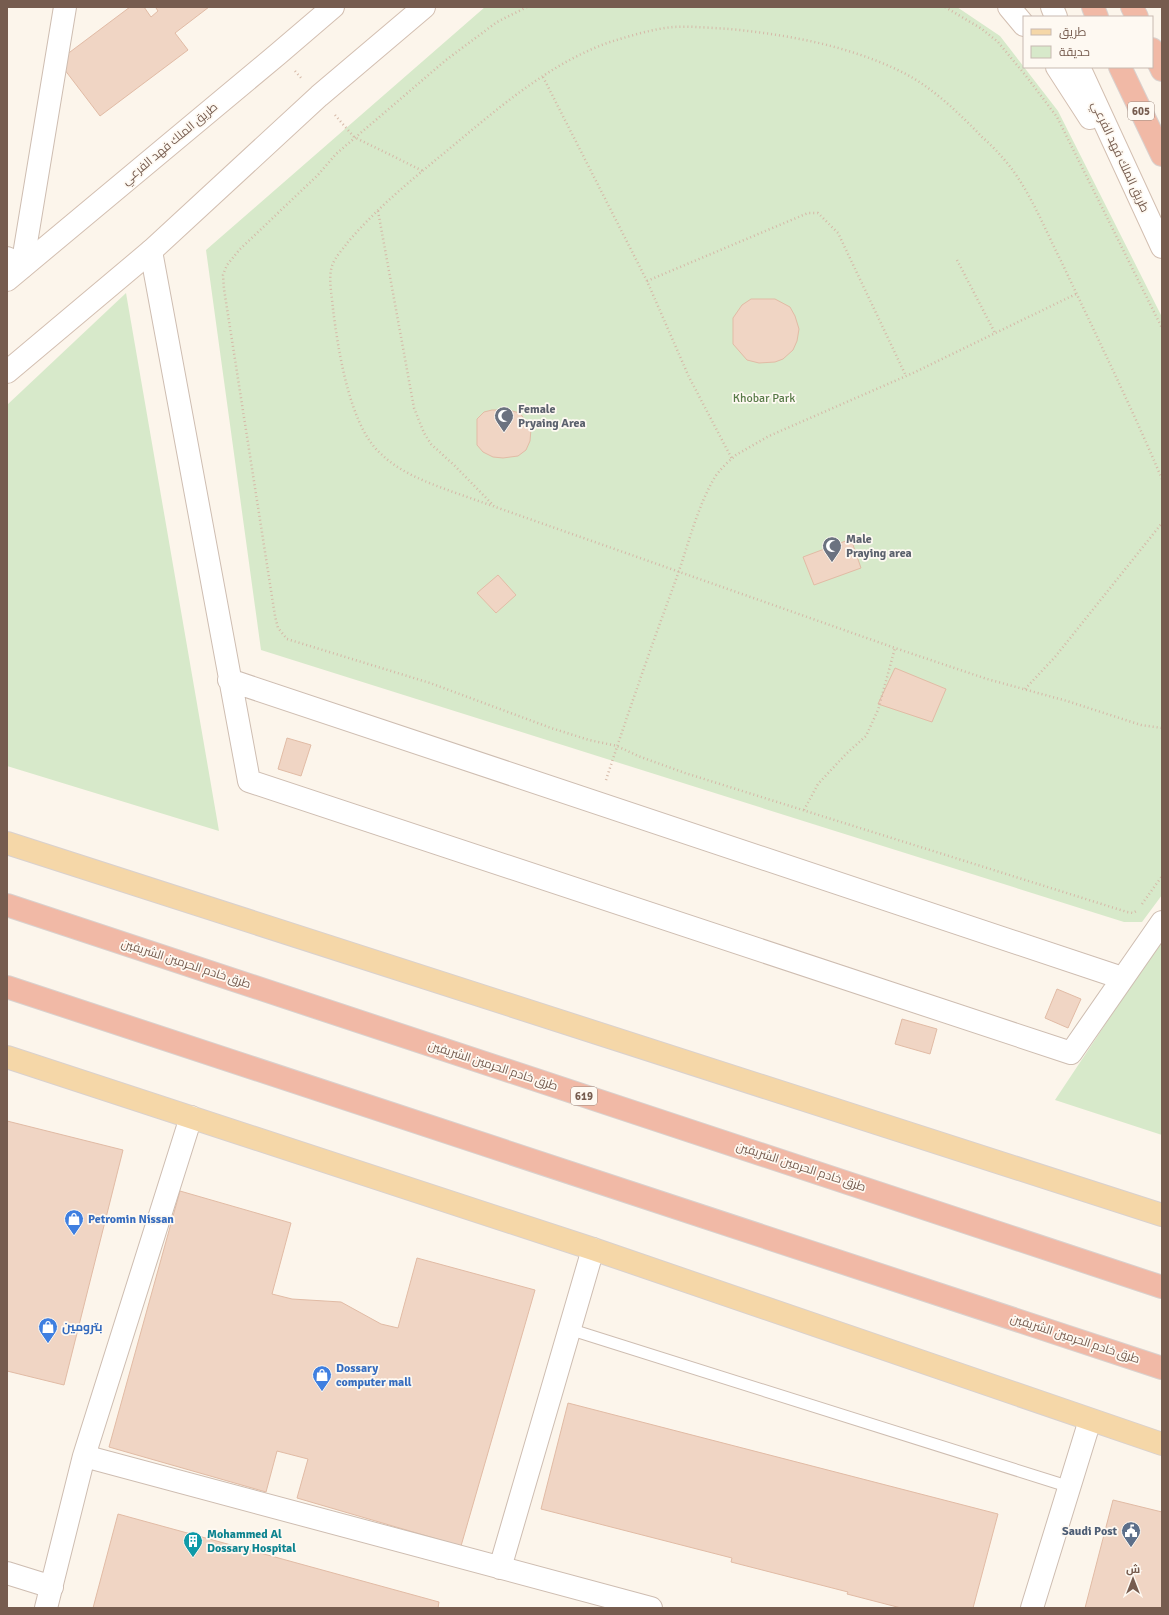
<svg xmlns="http://www.w3.org/2000/svg" width="1169" height="1615" font-family="Signika,Cairo,sans-serif">
<style>
.green{fill:#d7e9ca}
.building{fill:#f0d5c4;stroke:#e1bba5}
.lines{fill:none;stroke-linecap:round;stroke-linejoin:round}
.lane-casing{stroke:#cebdb1;stroke-width:13}
.street-casing{stroke:#cebdb1;stroke-width:24}
.secondary-casing{stroke:#d3bfb1;stroke-width:24}
.primary-casing{stroke:#d9d1ce;stroke-width:24}
.highway-casing{stroke:#d9d1ce;stroke-width:24}
.path{stroke:#d5b8a7;stroke-width:2.5;stroke-dasharray:1 3;stroke-linecap:butt}
.lane{stroke:#fff;stroke-width:11}
.street{stroke:#fff;stroke-width:22}
.secondary{stroke:#fff;stroke-width:22}
.primary{stroke:#f5d7a8;stroke-width:22}
.highway{stroke:#f1b9a6;stroke-width:22}
.labels{text-anchor:middle;dominant-baseline:central;stroke-width:3.5;stroke-linejoin:round;paint-order:stroke}
.shield{fill:#fef9f2;stroke:#9f8b80;stroke-width:1}
.shield-label{font-size:11px;font-weight:bold;fill:#765c4f}
.street-label{font-size:12px;fill:#765c4f;stroke:#fef9f2}
.park-label{font-size:12px;fill:#577a47;stroke:#fef9f2}
.worship-label{font-size:12px;font-weight:bold;fill:#5b616d;stroke:#fef9f2;text-anchor:start}
.shop-label{font-size:12px;font-weight:bold;fill:#366cbe;stroke:#fef9f2;text-anchor:start}
.service-label{font-size:12px;font-weight:bold;fill:#4e5e75;stroke:#fef9f2;text-anchor:end}
.culture-label{font-size:12px;font-weight:bold;fill:#0d838f;stroke:#fef9f2;text-anchor:start}
</style>
<rect width="100%" height="100%" fill="#fcf5eb"/>
<path class="green" d="M 485,7 L 957,7 L 1000,36 L 1058,111 L 1162,317 L 1162,895 L 1142,922 L 1124,922 L 261,650 L 206,250 Z
M 126,293 L 219,831 L 7,766 L 7,405 Z
M 1162,939 L 1162,1135 L 1055,1100 Z"/>
<path class="building" d="M 130,7 L 144,7 L 151,17 L 158,11 L 156,8 L 157,7 L 209,7 L 175,33 L 188,50 L 100,116 L 58,61 Z
M 751,299 L 775,299 L 790,307 L 795,316 L 799,329 L 797,341 L 793,350 L 783,359 L 775,362 L 759,363 L 747,360 L 733,344 L 733,318 L 742,305 Z
M 492,410 L 508,410 L 520,413 L 531,429 L 530,441 L 526,450 L 518,456 L 503,458 L 493,457 L 483,452 L 477,445 L 477,419 L 484,412 Z
M 851,539 L 861,568 L 814,585 L 803,557 Z
M 498,575 L 516,595 L 496,613 L 477,593 Z
M 895,668 L 946,689 L 932,722 L 878,704 Z
M 287,738 L 311,745 L 301,776 L 278,769 Z
M 1057,989 L 1081,999 L 1068,1028 L 1045,1018 Z
M 902,1019 L 937,1029 L 930,1054 L 895,1044 Z
M 7,1121 L 123,1150 L 64,1385 L 7,1371 Z
M 180,1191 L 291,1223 L 272,1294 L 292,1299 L 341,1302 L 381,1324 L 398,1328 L 417,1258 L 535,1290 L 461,1546 L 297,1498 L 308,1459 L 277,1451 L 266,1492 L 109,1447 Z
M 568,1403 L 998,1514 L 973,1608 L 901,1608 L 847,1594 L 848,1592 L 731,1562 L 732,1558 L 541,1509 Z
M 1113,1500 L 1162,1512 L 1162,1608 L 1085,1608 Z
M 118,1514 L 439,1602 L 438,1608 L 93,1608 Z"/>
<g class="lines">
<defs>
<path id="lane" d="M 569,1329 L 1070,1487"/>
<path id="street" d="M 151,251 L 249,781 L 1071,1053 L 1162,922
M 7,258 L 22,267 L 65,7
M 229,680 L 1122,978
M 84,1456 L 651,1608
M 500,1568 L 593,1249
M 7,1573 L 52,1587
M 46,1608 L 84,1456 L 191,1117
M 1032,1608 L 1090,1420"/>
<path id="secondary" d="M 1009,7 L 1024,25
M 1052,7 L 1056,17
M 1057,67 L 1090,118
M 1079,67 L 1162,247
M 7,280 L 278,54 L 333,7
M 7,372 L 151,251 L 319,96 L 424,7"/>
<path id="primary" d="M 7,843 L 1162,1215
M 7,1057 L 593,1249 L 1162,1444"/>
<path id="highway" d="M 1093,7 L 1097,17
M 1132,7 L 1137,17
M 1152,49 L 1162,70
M 1120,67 L 1162,155
M 7,905 L 1162,1287
M 7,987 L 1162,1368"/>
</defs>
<use href="#lane" class="lane-casing"/>
<use href="#street" class="street-casing"/>
<use href="#secondary" class="secondary-casing"/>
<use href="#primary" class="primary-casing"/>
<use href="#highway" class="highway-casing"/>
<path class="path" d="M 527,7 L 497,22 L 446,60 L 336,154 L 317,176 L 240,249 L 227,265 L 223,275 L 224,289 L 275,616 L 278,628 L 287,639 L 430,683 L 551,728 L 589,740 L 617,746 L 638,756 L 685,773 L 1127,912 L 1133,913 L 1138,910
M 945,7 L 982,29 L 998,42 L 1026,76 L 1057,117 L 1162,328
M 295,71 L 302,79
M 543,77 L 647,281 L 689,377 L 732,459
M 335,115 L 354,137 L 423,171
M 378,211 L 414,408 L 424,433 L 431,444 L 455,466 L 494,506
M 957,260 L 995,333
M 647,281 L 808,213 L 818,213 L 838,233 L 906,376
M 1162,479 C 1131,406 1096,335 1062,263 C 1044,228 1029,187 1002,157 C 996,150 989,143 982,137 C 959,113 933,88 904,73 C 850,46 790,35 730,29 C 712,28 692,26 673,27 C 652,29 630,36 610,42 C 547,64 494,112 443,154 C 410,181 376,209 348,242 C 343,249 335,257 332,266 C 328,278 332,296 333,309 C 338,349 349,422 378,451 C 398,472 426,482 453,492 L 895,648 L 987,679 L 1067,701 L 1141,725 L 1162,728
M 1025,689 L 1055,657 L 1162,523
M 606,780 C 628,713 651,647 675,582 C 688,547 696,509 715,477 C 720,469 729,461 736,455 L 769,436 L 913,373 L 1076,294
M 804,810 L 818,784 L 846,754 L 866,736 L 878,710 L 895,648
M 1142,904 L 1162,876"/>
<use href="#lane" class="lane"/>
<use href="#street" class="street"/>
<use href="#secondary" class="secondary"/>
<use href="#primary" class="primary"/>
<use href="#highway" class="highway"/>
</g>
<defs>
<symbol id="mosque-pin" viewBox="-11 -11 22 30"><path d="M0 17L-7.5 6A9.5 9.5 0 1 1 7.5 6Z" fill="#6b7280" stroke="#fef9f2"/><path d="M3.5-4.9A6 6 0 1 0 3.5 4.9A5 5 0 1 1 3.5-4.9Z" fill="#fff"/></symbol>
<symbol id="shop-pin" viewBox="-11 -11 22 30"><path d="M0 17L-7.5 6A9.5 9.5 0 1 1 7.5 6Z" fill="#3f7fe0" stroke="#fef9f2"/><path d="M-5-2.5h2.3a2.7 3.5 0 0 1 5.4 0H5L5.5 6h-11ZM-1.5-2.5h3a1.5 2.3 0 0 0-3 0Z" fill="#fff"/></symbol>
<symbol id="civic-pin" viewBox="-11 -11 22 30"><path d="M0 17L-7.5 6A9.5 9.5 0 1 1 7.5 6Z" fill="#5c6f8a" stroke="#fef9f2"/><path d="M-.6-6.5H3V-4.5H.6V-3L4-1V1h2V6H-6V1h2V-1L-.6-3ZM-1.2 2.5V6h2.4V2.5Z" fill="#fff"/></symbol>
<symbol id="building-pin" viewBox="-11 -11 22 30"><path d="M0 17L-7.5 6A9.5 9.5 0 1 1 7.5 6Z" fill="#0f9aa8" stroke="#fef9f2"/><path d="M-4-6H4V6H1V3H-1V6H-4ZM-2.5-4.3h1.7v1.8h-1.7ZM.8-4.3h1.7v1.8H.8ZM-2.5-1h1.7V.8h-1.7ZM.8-1h1.7V.8H.8Z" fill="#fff"/></symbol>
</defs>
<g fill-rule="evenodd">
<use href="#mosque-pin" x="493" y="405" width="22" height="30"/>
<use href="#mosque-pin" x="821" y="535" width="22" height="30"/>
<use href="#shop-pin" x="63" y="1208" width="22" height="30"/>
<use href="#shop-pin" x="37" y="1316" width="22" height="30"/>
<use href="#shop-pin" x="311" y="1364" width="22" height="30"/>
<use href="#civic-pin" x="1120" y="1520" width="22" height="30"/>
<use href="#building-pin" x="182" y="1530" width="22" height="30"/>
</g>
<g class="labels">
<g class="shield">
<rect x="1128" y="102" width="26" height="18" rx="3"/>
<rect x="571" y="1087" width="26" height="18" rx="3"/>
</g>
<g class="shield-label">
<text x="1141" y="111">605</text>
<text x="584" y="1096">619</text>
</g>
<g class="street-label">
<text transform="translate(170 144) rotate(-40)">طريق الملك فهد الفرعي</text>
<text transform="translate(1120 157) rotate(65)">طريق الملك فهد الفرعي</text>
<text transform="translate(186 964) rotate(18)">طرق خادم الحرمين الشريفين</text>
<text transform="translate(493 1066) rotate(18)">طرق خادم الحرمين الشريفين</text>
<text transform="translate(801 1167) rotate(18)">طرق خادم الحرمين الشريفين</text>
<text transform="translate(1075 1339) rotate(18)">طرق خادم الحرمين الشريفين</text>
</g>
<g class="park-label">
<text x="764" y="398">Khobar Park</text>
</g>
<g class="worship-label">
<text x="518" y="409">Female<tspan x="518" dy="14">Pryaing Area</tspan></text>
<text x="846" y="539">Male<tspan x="846" dy="14">Praying area</tspan></text>
</g>
<g class="shop-label">
<text x="88" y="1219">Petromin Nissan</text>
<text x="62" y="1327">بترومين</text>
<text x="336" y="1368">Dossary<tspan x="336" dy="14">computer mall</tspan></text>
</g>
<g class="service-label">
<text x="1117" y="1531">Saudi Post</text>
</g>
<g class="culture-label">
<text x="207" y="1534">Mohammed Al<tspan x="207" dy="14">Dossary Hospital</tspan></text>
</g>
</g>
<rect width="1169" height="1615" fill="none" stroke="#765c4f" stroke-width="16"/>
<rect x="1023" y="16" width="130" height="52" fill="#fef9f2" stroke="#c8bab1"/>
<rect x="1031" y="29" width="20" height="6" fill="#f5d7a8" stroke="#c8bab1"/>
<text x="1059" y="36" font-size="12" fill="#765c4f">طريق</text>
<rect x="1031" y="46" width="20" height="12" fill="#d7e9ca" stroke="#c8bab1"/>
<text x="1059" y="56" font-size="12" fill="#765c4f">حديقة</text>
<g transform="translate(1133 1579)" stroke="#fef9f2" stroke-width="3" paint-order="stroke">
<path d="M0-3L7 15L0 10L-7 15Z" fill="#765c4f"/>
<text y="-6" font-size="11" font-weight="bold" text-anchor="middle" fill="#765c4f">ش</text>
</g>
</svg>
